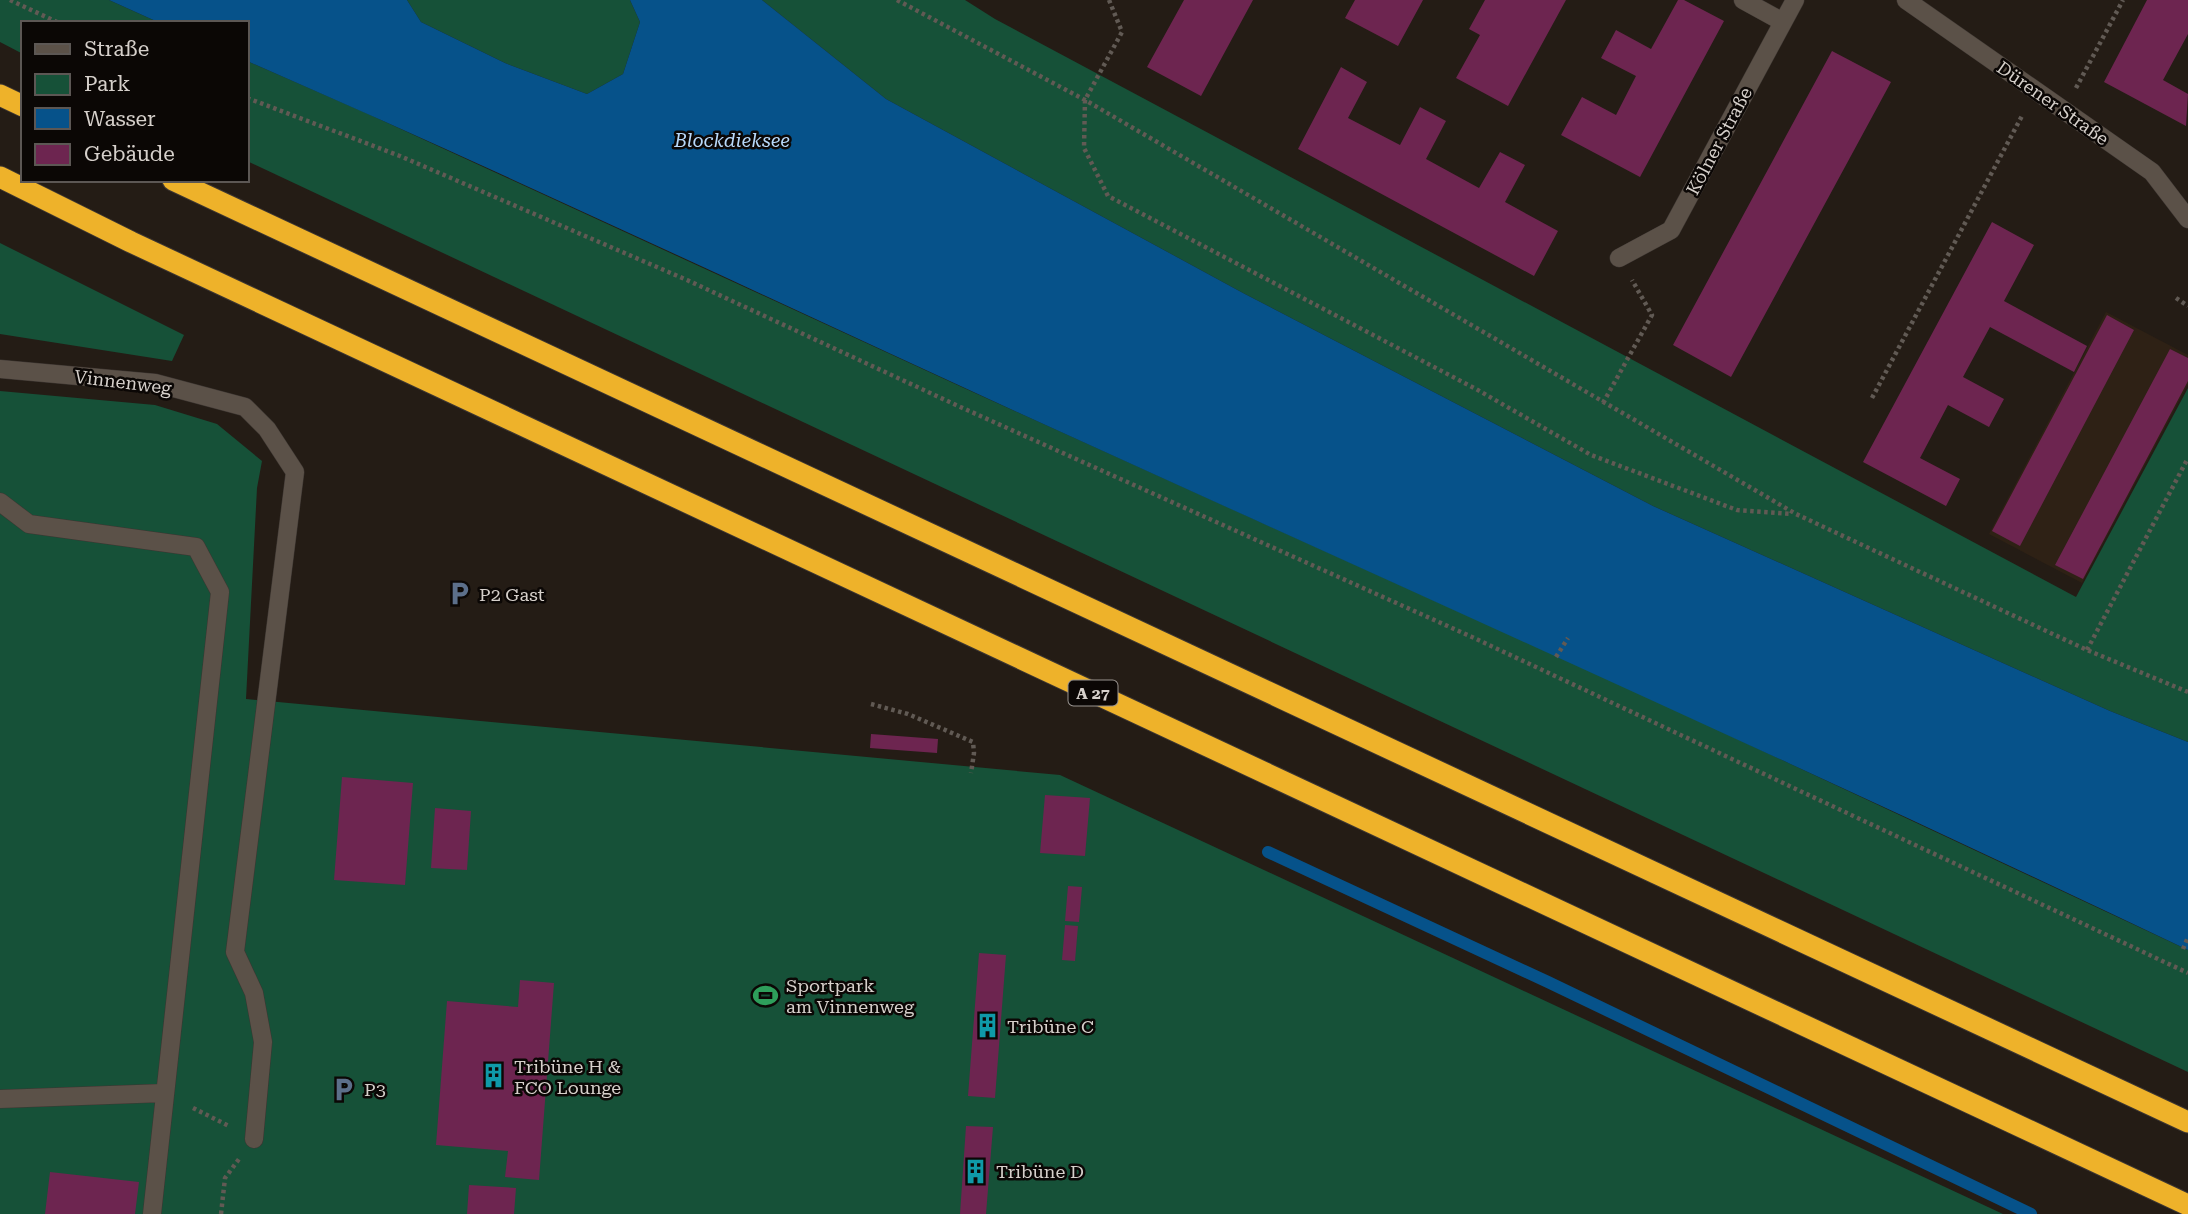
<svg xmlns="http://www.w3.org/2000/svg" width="2188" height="1214" font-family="'Roboto Serif',serif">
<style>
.built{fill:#2e2115}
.green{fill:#165138}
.water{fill:#06528a}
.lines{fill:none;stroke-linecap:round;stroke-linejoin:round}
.stream{stroke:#06528a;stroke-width:12}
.building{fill:#6d2550}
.minor-casing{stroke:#3d3632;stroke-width:19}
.highway-casing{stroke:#3d3632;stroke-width:23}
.path{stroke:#615a54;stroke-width:4.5;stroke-dasharray:3.5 3.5;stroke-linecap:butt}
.minor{stroke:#5b5148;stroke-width:18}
.highway{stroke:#eeb22a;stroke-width:21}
.labels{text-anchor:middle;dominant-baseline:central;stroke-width:5;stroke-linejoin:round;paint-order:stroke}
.shield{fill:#0b0705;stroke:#999490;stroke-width:2}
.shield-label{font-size:16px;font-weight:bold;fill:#d6d0cb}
.street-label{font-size:18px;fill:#d6d0cb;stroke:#0b0705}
.poi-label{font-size:18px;fill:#d6d0cb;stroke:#0b0705;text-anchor:start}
.water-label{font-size:19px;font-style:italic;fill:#b8d9fa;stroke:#0b0705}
</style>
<rect width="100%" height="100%" fill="#241c15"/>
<path class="built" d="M 2106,312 L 2188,355 L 2188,384 L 2082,583 L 1989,534 Z"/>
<path class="green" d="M 0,0 L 109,0 L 160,23 L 23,23 L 23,54 L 0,42 Z
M 407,0 L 630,0 L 640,22 L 623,74 L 587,94 L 505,63 L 421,22 Z
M 762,0 L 965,0 L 995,19 L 2076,597 L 2188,388 L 2188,742 L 2110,711 L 1653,506 L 1243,293 L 886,99 Z
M 247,61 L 366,113 L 964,388 L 1639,693 L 2188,950 L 2188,1072 L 247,161 Z
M 0,243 L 184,335 L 172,361 L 0,334 Z
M 0,391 L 155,405 L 217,424 L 262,461 L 257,488 L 246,699 L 1060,775 L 2003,1214 L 0,1214 Z"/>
<path class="water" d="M 109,0 L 407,0 L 421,22 L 505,63 L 587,94 L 623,74 L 640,22 L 630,0 L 762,0 L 886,99 L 1243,293 L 1653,506 L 2110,711 L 2188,742 L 2188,950 C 1804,767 1415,593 1028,417 C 768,298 509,175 247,61 L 247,23 L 160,23 Z"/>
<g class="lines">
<path class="stream" d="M 1268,852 L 1548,982 L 2031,1214"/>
</g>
<path class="building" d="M 1184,0 L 1253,0 L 1201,96 L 1147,67 Z
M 1355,0 L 1423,0 L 1398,46 L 1345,18 Z
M 1485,0 L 1566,0 L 1508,106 L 1456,78 L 1480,35 L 1469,29 Z
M 1678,0 L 1684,0 L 1724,21 L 1640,177 L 1561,135 L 1582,97 L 1616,115 L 1636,76 L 1601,58 L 1616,30 L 1651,49 Z
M 2147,0 L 2188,0 L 2188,34 L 2163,80 L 2188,94 L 2186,126 L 2104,82 Z
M 1832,51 L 1891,82 L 1731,377 L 1673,345 Z
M 1341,67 L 1367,82 L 1348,118 L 1400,145 L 1420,107 L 1446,121 L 1426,159 L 1479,188 L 1500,152 L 1525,165 L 1505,202 L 1558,231 L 1534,276 L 1298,149 Z
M 1992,222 L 2034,245 L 2004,301 L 2087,346 L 2074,372 L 1990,327 L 1963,377 L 2004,399 L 1989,427 L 1948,405 L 1920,458 L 1960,479 L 1946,506 L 1863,462 Z
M 2107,315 L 2134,330 L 2020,546 L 1992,531 Z
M 2170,349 L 2188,358 L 2188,381 L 2083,579 L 2055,565 Z
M 871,734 L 938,739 L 937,753 L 870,748 Z
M 342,777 L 413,783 L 405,885 L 334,880 Z
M 1045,795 L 1090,798 L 1085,856 L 1040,853 Z
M 435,808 L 471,811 L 467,870 L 431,868 Z
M 1068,886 L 1082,887 L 1079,922 L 1065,921 Z
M 1065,925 L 1078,926 L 1075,961 L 1062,960 Z
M 979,953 L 1006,955 L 995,1098 L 968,1096 Z
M 520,980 L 554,983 L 539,1180 L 505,1177 L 508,1151 L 436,1145 L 447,1001 L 518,1007 Z
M 966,1126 L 993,1127 L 986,1214 L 960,1214 Z
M 50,1172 L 139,1182 L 135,1214 L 45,1214 Z
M 469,1185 L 516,1188 L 514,1214 L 467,1214 Z"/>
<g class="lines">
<defs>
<path id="minor" d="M 1743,0 L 1783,22
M 1906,0 L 2152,172 L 2188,219
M 1619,258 L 1671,230 L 1795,0
M 0,369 L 155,383 L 245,407 L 267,429 L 295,472 L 235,952 L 254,993 L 263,1042 L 254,1139
M 0,502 L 29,524 L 196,547 L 220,592 L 152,1214
M 0,1099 L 164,1093"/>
<path id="highway" d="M 0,95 L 23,106
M 0,177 L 131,242 L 2188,1205
M 173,180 L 2188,1122"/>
</defs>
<use href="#minor" class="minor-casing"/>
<use href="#highway" class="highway-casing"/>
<path class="path" d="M 10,0 L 59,23
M 897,0 L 1085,100 L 1796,514 L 2087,650 L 2188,692
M 1109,0 L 1122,32 L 1085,100 L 1084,148 L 1108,196 L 1476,389 L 1591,455 L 1737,510 L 1791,514
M 2076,88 L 2123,0
M 247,98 L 400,156 L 687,280 L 956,405 L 1472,637 L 2188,973
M 2176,298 L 2188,306
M 1872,398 L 2023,114
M 1603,403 L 1652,315 L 1632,280
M 2087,650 L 2188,458
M 1556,657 L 1568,638
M 871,704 L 908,714 L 973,742 L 974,753 L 971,773
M 2183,949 L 2188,937
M 193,1108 L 229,1126
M 221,1214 L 225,1178 L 239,1159"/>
<use href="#minor" class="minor"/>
<use href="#highway" class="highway"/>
</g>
<defs>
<symbol id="parking-bare" viewBox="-9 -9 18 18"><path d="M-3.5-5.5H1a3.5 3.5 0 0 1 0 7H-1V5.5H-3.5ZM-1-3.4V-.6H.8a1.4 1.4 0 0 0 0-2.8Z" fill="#5c6f8a" stroke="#0b0705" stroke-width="2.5" paint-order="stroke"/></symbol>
<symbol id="stadium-bare" viewBox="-9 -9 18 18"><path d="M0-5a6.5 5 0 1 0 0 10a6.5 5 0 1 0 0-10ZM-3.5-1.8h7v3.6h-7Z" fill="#2e9e5b" stroke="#0b0705" stroke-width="2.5" paint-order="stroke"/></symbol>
<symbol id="building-bare" viewBox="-9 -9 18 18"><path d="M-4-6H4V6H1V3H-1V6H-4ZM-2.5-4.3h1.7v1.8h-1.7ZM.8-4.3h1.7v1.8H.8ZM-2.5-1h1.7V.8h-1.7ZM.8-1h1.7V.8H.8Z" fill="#0f9aa8" stroke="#0b0705" stroke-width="2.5" paint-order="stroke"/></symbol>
</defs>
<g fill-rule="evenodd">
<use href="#parking-bare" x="442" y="576" width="35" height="35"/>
<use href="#stadium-bare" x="748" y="978" width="35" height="35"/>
<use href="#building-bare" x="970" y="1008" width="35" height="35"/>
<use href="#building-bare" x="476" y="1058" width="35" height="35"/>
<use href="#parking-bare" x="326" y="1072" width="35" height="35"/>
<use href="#building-bare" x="958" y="1154" width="35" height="35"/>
</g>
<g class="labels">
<rect class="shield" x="1068.5" y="680.5" width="49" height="25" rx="5"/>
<g class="shield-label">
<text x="1093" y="693">A 27</text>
</g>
<g class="street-label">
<text transform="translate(2053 103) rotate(35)">Dürener Straße</text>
<text transform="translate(1719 141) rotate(-62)">Kölner Straße</text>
<text transform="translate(123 382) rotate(7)">Vinnenweg</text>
</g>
<g class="poi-label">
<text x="479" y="594">P2 Gast</text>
<text x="786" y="985">Sportpark<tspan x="786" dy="21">am Vinnenweg</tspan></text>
<text x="1007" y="1026">Tribüne C</text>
<text x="514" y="1066">Tribüne H &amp;<tspan x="514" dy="21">FCO Lounge</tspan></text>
<text x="364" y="1089">P3</text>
<text x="996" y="1171">Tribüne D</text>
</g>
<g class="water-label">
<text x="732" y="140">Blockdieksee</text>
</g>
</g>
<rect x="21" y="21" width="228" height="161" fill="#0b0705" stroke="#5c5754" stroke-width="2"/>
<rect x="35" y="44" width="35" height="10" fill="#5b5148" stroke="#5c5754" stroke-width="2"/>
<text x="84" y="56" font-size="21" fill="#d6d0cb">Straße</text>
<rect x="35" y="74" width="35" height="21" fill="#165138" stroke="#5c5754" stroke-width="2"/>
<text x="84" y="91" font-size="21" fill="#d6d0cb">Park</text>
<rect x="35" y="108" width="35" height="21" fill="#06528a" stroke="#5c5754" stroke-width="2"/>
<text x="84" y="126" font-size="21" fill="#d6d0cb">Wasser</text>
<rect x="35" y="144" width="35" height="21" fill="#6d2550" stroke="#5c5754" stroke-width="2"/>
<text x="84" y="161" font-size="21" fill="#d6d0cb">Gebäude</text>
</svg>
